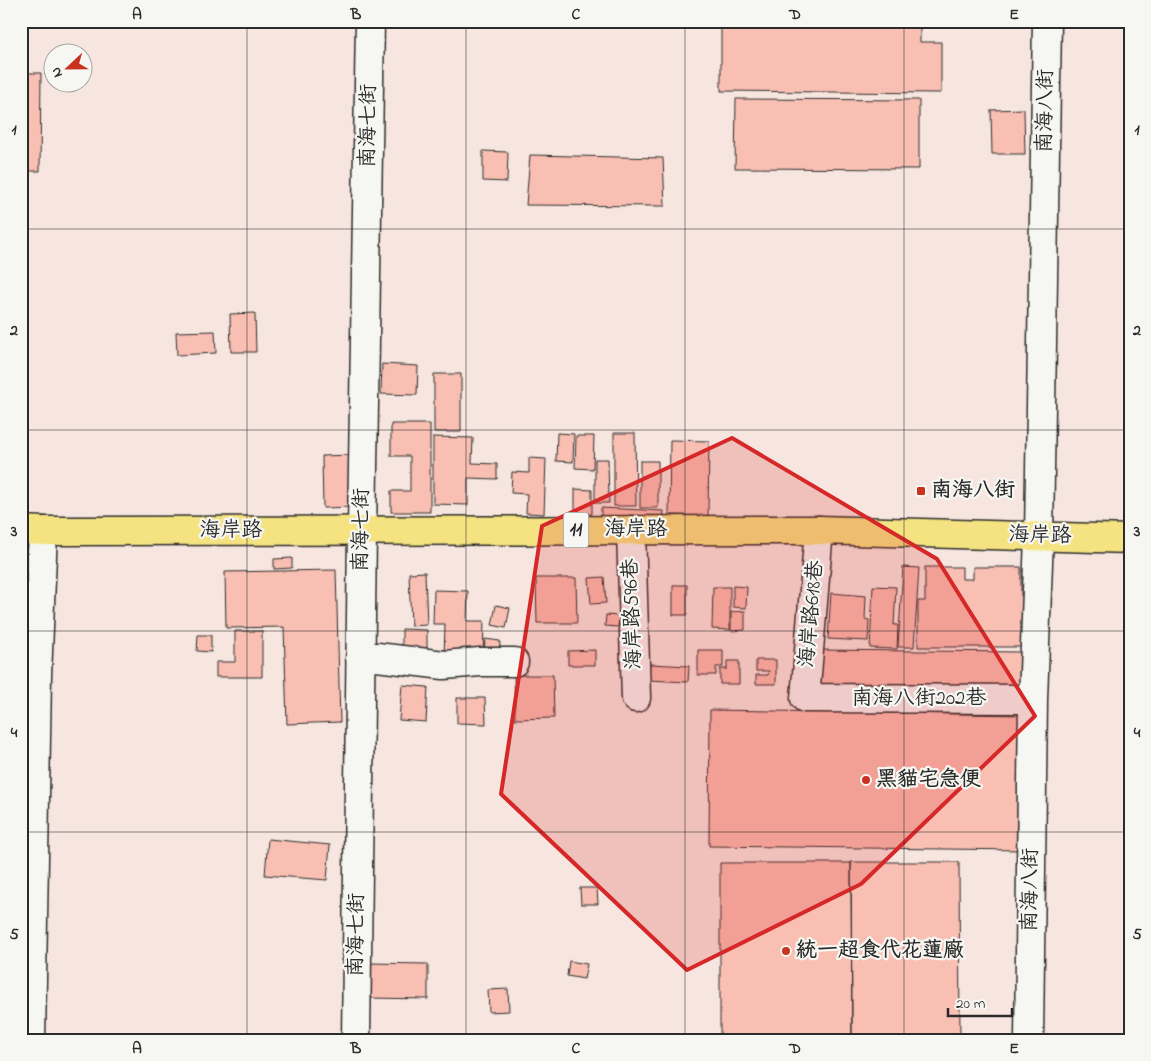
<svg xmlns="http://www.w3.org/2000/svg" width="1151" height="1061" font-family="'Indie Flower','LXGW WenKai TC',sans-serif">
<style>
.building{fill:#f9bfb2;stroke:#2b2b2b}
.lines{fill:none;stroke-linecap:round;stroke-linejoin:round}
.minor-casing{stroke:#2b2b2b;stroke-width:31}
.major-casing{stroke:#2b2b2b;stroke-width:31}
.minor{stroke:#f6f6f2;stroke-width:28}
.major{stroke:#f5e382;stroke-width:28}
.marked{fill:#d62828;fill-opacity:0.2;stroke:#d62828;stroke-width:4;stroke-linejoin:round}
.grid{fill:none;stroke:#2b2b2b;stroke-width:1;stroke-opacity:0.55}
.poi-dot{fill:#c8321e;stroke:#f6f6f2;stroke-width:2}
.labels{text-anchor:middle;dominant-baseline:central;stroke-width:4.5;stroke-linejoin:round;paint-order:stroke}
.shield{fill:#f6f6f2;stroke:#686867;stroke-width:1}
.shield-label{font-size:20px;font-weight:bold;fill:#2b2b2b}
.street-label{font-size:21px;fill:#2b2b2b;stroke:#f6f6f2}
.poi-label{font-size:21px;font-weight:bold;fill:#2b2b2b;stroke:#f6f6f2;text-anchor:start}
.neatline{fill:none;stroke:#2b2b2b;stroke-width:2}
.grid-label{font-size:16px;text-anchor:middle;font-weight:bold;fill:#2b2b2b}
</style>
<rect width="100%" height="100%" fill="#f7e6df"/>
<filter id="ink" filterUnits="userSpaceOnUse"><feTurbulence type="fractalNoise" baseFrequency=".02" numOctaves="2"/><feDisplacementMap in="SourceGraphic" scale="10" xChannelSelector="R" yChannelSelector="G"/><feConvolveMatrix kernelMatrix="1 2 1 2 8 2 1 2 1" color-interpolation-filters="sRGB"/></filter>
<g filter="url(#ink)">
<path class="building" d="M 721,21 L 920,21 L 920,42 L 941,42 L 941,93 L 721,91 Z
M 21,73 L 41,73 L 40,171 L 21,171 Z
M 736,99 L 919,100 L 919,169 L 735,168 Z
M 1024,109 L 1025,154 L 992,154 L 991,110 Z
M 483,151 L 508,152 L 507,182 L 483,181 Z
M 530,155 L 663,158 L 665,206 L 526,205 Z
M 255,313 L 256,352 L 231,352 L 230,314 Z
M 215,331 L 216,353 L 177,355 L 176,332 Z
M 382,364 L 418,366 L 417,395 L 381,394 Z
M 434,374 L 461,374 L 461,432 L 434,432 Z
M 391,424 L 430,424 L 430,512 L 391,512 L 391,491 L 410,491 L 410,456 L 391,456 Z
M 557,433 L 574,434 L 573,462 L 556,461 Z
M 614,433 L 635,433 L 636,506 L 614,506 Z
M 576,436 L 594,436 L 593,469 L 575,468 Z
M 433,437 L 473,438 L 472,463 L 497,464 L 497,479 L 468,478 L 468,505 L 433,504 Z
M 670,440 L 709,441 L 708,516 L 669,515 Z
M 351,455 L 352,507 L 323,508 L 322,456 Z
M 529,458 L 546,459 L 544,514 L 526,513 L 527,494 L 511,493 L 512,472 L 529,473 Z
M 595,459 L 608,459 L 609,503 L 595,503 Z
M 640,461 L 658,461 L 658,508 L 640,508 Z
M 575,489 L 592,490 L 592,514 L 575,514 Z
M 601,508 L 664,511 L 663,523 L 601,519 Z
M 292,558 L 292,568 L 274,569 L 274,559 Z
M 903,567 L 919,568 L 914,647 L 898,647 Z
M 925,567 L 962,567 L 962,579 L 973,579 L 973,567 L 1021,567 L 1021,596 L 1030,596 L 1031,647 L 918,647 L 918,601 L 925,601 Z
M 336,570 L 340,722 L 287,724 L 284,627 L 226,628 L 225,572 Z
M 425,572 L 427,625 L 411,626 L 409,573 Z
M 604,577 L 606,603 L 591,604 L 589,578 Z
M 536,578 L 576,578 L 577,623 L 537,623 Z
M 673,585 L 687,585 L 687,615 L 673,615 Z
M 733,586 L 747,587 L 746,608 L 733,607 Z
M 873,586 L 896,587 L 894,625 L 898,625 L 897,649 L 870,648 Z
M 713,587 L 730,587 L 730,630 L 712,629 Z
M 434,590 L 468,591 L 467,621 L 484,621 L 483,659 L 444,658 L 445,624 L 433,624 Z
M 831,593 L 866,596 L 865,619 L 869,620 L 868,641 L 828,639 Z
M 496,605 L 510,608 L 506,628 L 492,625 Z
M 21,606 L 24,606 L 23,634 L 21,634 Z
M 745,611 L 745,630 L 731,631 L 731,612 Z
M 606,615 L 619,616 L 618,627 L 605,626 Z
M 402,629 L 427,630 L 427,660 L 402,659 Z
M 235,631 L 262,631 L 262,677 L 216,677 L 216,662 L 235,662 Z
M 198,635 L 211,635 L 211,652 L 197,651 Z
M 485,639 L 500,641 L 499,659 L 484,657 Z
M 595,650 L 595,665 L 568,665 L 568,651 Z
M 698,650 L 723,650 L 723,667 L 716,667 L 716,675 L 698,675 Z
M 815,650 L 1021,652 L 1021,693 L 814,691 Z
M 756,660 L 776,660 L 776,684 L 756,684 L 756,675 L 768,675 L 769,671 L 756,671 Z
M 727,661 L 739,661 L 739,684 L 720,684 L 720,669 L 727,669 Z
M 650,664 L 689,666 L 688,682 L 648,680 Z
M 514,675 L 553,675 L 554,718 L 515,719 Z
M 402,685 L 428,687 L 426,722 L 399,720 Z
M 457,698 L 485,698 L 486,724 L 457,723 Z
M 710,710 L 1023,715 L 1022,850 L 709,846 Z
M 268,839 L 330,845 L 327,880 L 265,875 Z
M 851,862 L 959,862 L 960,1040 L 852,1040 Z
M 720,863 L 851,863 L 852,1040 L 720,1040 Z
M 580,888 L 597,888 L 598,904 L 581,904 Z
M 569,961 L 587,964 L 584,979 L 567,976 Z
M 368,963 L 428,964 L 428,999 L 368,998 Z
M 508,989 L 509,1011 L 489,1012 L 488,990 Z"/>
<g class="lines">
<defs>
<path id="minor" d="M 631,530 L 636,698
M 819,530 L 805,698 L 1033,699
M 360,658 L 377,657 L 444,665 L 480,662 L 514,662
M 31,1040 L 37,676 L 43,531
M 356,1040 L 362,531 L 370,21
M 1029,1040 L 1033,699 L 1039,536 L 1047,21"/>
<path id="major" d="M 21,530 L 43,531 L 819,530 L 1130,539"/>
</defs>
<use href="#minor" class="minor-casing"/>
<use href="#major" class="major-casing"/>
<use href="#minor" class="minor"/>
<use href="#major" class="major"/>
</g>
</g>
<path class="marked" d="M 732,438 L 937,559 L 1035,716 L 861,884 L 687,970 L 501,794 L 542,526 Z"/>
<path class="grid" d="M 247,21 L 247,1040M 466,21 L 466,1040M 685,21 L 685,1040M 904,21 L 904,1040M 21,229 L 1130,229M 21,430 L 1130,430M 21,631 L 1130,631M 21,832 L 1130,832"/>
<g class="poi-dot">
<rect x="916" y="486" width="10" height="10" rx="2.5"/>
<circle cx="866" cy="780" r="5"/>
<circle cx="786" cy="951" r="5"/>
</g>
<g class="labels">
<rect class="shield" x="563.5" y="512.5" width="25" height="35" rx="4"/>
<g class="shield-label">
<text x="576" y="530">11</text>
</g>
<g class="street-label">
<text transform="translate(1046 111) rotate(-89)">南海八街</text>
<text transform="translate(369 126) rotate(-89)">南海七街</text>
<text transform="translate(362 530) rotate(-89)">南海七街</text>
<text x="636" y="530">海岸路</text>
<text x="231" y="531">海岸路</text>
<text transform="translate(1040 536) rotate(1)">海岸路</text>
<text transform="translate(633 614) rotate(-92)">海岸路596巷</text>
<text transform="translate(812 614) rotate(-85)">海岸路618巷</text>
<text x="919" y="699">南海八街202巷</text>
<text transform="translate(1031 890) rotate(-89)">南海八街</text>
<text transform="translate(357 935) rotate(-89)">南海七街</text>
</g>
<g class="poi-label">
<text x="931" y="491">南海八街</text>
<text x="876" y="780">黑貓宅急便</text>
<text x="796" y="951">統一超食代花蓮廠</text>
</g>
</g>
<rect width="1151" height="1061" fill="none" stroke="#f6f6f2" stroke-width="55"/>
<g transform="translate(68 68) rotate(248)"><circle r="24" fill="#f6f6f2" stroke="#a5a5a2"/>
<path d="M0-4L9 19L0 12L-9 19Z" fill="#c8321e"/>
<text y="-8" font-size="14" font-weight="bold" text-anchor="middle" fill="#2b2b2b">N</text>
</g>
<path d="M948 1008v8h64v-8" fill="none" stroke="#2b2b2b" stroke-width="2.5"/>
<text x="956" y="1008" font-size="15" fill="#2b2b2b" stroke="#f6f6f2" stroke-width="4" paint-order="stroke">20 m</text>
<rect x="28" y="28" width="1096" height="1006" class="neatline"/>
<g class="grid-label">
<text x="137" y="19">A</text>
<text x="356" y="19">B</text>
<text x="576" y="19">C</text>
<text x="795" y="19">D</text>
<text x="1014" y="19">E</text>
<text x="14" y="134">1</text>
<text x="1137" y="134">1</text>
<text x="14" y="335">2</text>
<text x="1137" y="335">2</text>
<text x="14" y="536">3</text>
<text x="1137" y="536">3</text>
<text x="14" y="737">4</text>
<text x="1137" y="737">4</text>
<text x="14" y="939">5</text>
<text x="1137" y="939">5</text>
<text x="137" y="1053">A</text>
<text x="356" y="1053">B</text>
<text x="576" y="1053">C</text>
<text x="795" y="1053">D</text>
<text x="1014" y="1053">E</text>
</g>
</svg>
